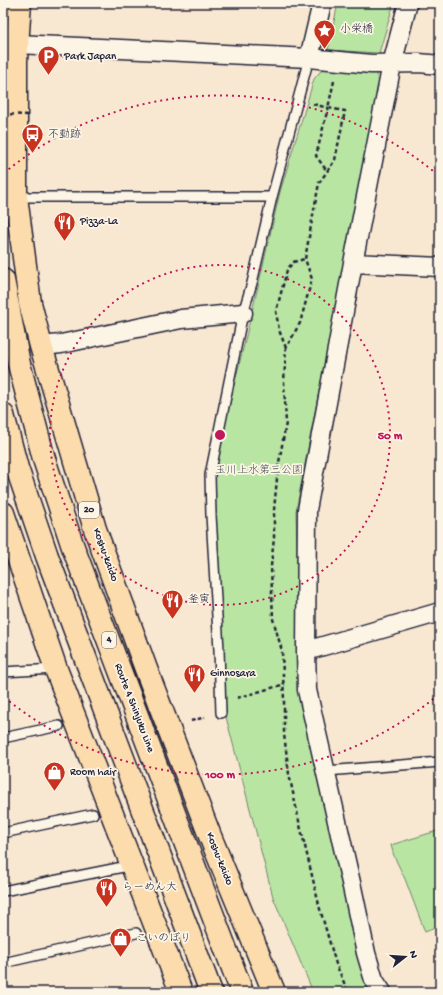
<svg xmlns="http://www.w3.org/2000/svg" width="443" height="995" font-family="'Gochi Hand','Klee One',sans-serif">
<style>
.green{fill:#b9e5a3;stroke:#6e846f}
.lines{fill:none;stroke-linecap:round;stroke-linejoin:round}
.lane-casing{stroke:#22223b;stroke-width:12}
.street-casing{stroke:#22223b;stroke-width:21}
.highway-casing{stroke:#22223b;stroke-width:25}
.path{stroke:#22223b;stroke-width:2.5;stroke-dasharray:4 3;stroke-linecap:butt}
.lane{stroke:#fcf5e5;stroke-width:9}
.street{stroke:#fcf5e5;stroke-width:18}
.highway{stroke:#fcdcac;stroke-width:22}
.path-bridge{stroke:#22223b;stroke-width:2.5;stroke-dasharray:4 3;stroke-linecap:butt}
.ring{fill:none;stroke:#c2185b;stroke-width:2;stroke-dasharray:2 4}
.labels{text-anchor:middle;dominant-baseline:central;stroke-width:3.5;stroke-linejoin:round;paint-order:stroke}
.shield{fill:#fcf5e5;stroke:#63616e;stroke-width:1}
.shield-label{font-size:10px;font-weight:bold;fill:#22223b}
.poi-label{font-size:11px;fill:#22223b;stroke:#fcf5e5;text-anchor:start}
.park-label{font-size:11px;fill:#485355;stroke:#fcf5e5}
.street-label{font-size:11px;fill:#22223b;stroke:#fcf5e5}
.centre{fill:#c2185b;stroke:#fcf5e5;stroke-width:2}
.ring-label{font-size:12px;text-anchor:middle;font-weight:bold;fill:#c2185b;stroke:#fcf5e5;stroke-width:3.5;stroke-linejoin:round;paint-order:stroke}
</style>
<rect width="100%" height="100%" fill="#f9e8d1"/>
<filter id="ink" filterUnits="userSpaceOnUse"><feTurbulence type="fractalNoise" baseFrequency=".025" numOctaves="2"/><feDisplacementMap in="SourceGraphic" scale="8" xChannelSelector="R" yChannelSelector="G"/><feConvolveMatrix kernelMatrix="1 2 1 2 8 2 1 2 1" color-interpolation-filters="sRGB"/></filter>
<g filter="url(#ink)">
<path class="green" d="M 338,3 L 394,3 L 379,53 L 328,50 Z
M 324,67 L 375,72 L 382,89 L 319,391 L 296,511 L 300,691 L 375,992 L 313,992 L 273,897 L 226,717 L 219,583 L 213,497 L 215,464 L 257,291 L 280,192 L 314,79 Z
M 440,830 L 440,926 L 425,932 L 405,879 L 394,856 L 391,845 Z"/>
<g class="lines">
<defs>
<path id="lane" d="M 16,197 L 272,197
M 3,672 L 55,669
M 221,713 L 219,650 L 211,515 L 210,475 L 243,313 L 252,283 L 272,197 L 309,58
M 3,738 L 59,726
M 326,771 L 440,762
M 3,833 L 93,814
M 3,891 L 133,865
M 3,963 L 136,933"/>
<path id="street" d="M 17,44 L 309,58 L 371,64 L 419,63 L 440,65
M 309,58 L 322,3
M 353,263 L 440,267
M 41,346 L 61,344 L 181,319 L 243,313
M 306,651 L 440,612
M 382,992 L 374,980 L 366,953 L 352,887 L 307,690 L 306,651 L 307,510 L 353,263 L 392,64 L 408,3"/>
<path id="highway" d="M 20,3 L 16,61 L 16,197 L 30,303 L 41,346 L 95,529 L 146,669 L 210,836 L 274,992
M 3,280 L 19,364 L 44,459 L 73,547 L 242,992
M 3,415 L 17,468 L 47,556 L 211,992
M 3,513 L 56,669 L 181,992"/>
</defs>
<use href="#lane" class="lane-casing"/>
<use href="#street" class="street-casing"/>
<use href="#highway" class="highway-casing"/>
<path class="path" d="M 334,81 L 328,108 L 345,111 L 335,160 L 319,183 L 311,226 L 305,259 L 312,279 L 300,323 L 286,348 L 284,382 L 286,423 L 278,468 L 274,510 L 274,538 L 271,566 L 273,619 L 282,651 L 284,700 L 284,734 L 289,774 L 299,821 L 320,909 L 336,964 L 348,992
M 313,104 L 328,108 L 316,156 L 327,171
M 286,348 L 279,330 L 276,312 L 287,270 L 293,262 L 305,259
M 237,698 L 285,684
M 191,721 L 205,717"/>
<use href="#lane" class="lane"/>
<use href="#street" class="street"/>
<use href="#highway" class="highway"/>
<path class="path-bridge" d="M 3,114 L 31,115"/>
</g>
</g>
<g class="ring">
<circle cx="220" cy="435" r="170"/>
<path d="M438 695A339 339 0 0 1 4 697M4 173A339 339 0 0 1 438 175"/>
</g>
<defs>
<symbol id="sight-pin" viewBox="-11 -11 22 30"><path d="M0 17L-7.5 6A9.5 9.5 0 1 1 7.5 6Z" fill="#c8321e" stroke="#fcf5e5"/><path d="M0-6L1.8-2.2L6-1.7L2.9 1.2L3.7 5.4L0 3.3L-3.7 5.4L-2.9 1.2L-6-1.7L-1.8-2.2Z" fill="#fff"/></symbol>
<symbol id="parking-pin" viewBox="-11 -11 22 30"><path d="M0 17L-7.5 6A9.5 9.5 0 1 1 7.5 6Z" fill="#c8321e" stroke="#fcf5e5"/><path d="M-3.5-5.5H1a3.5 3.5 0 0 1 0 7H-1V5.5H-3.5ZM-1-3.4V-.6H.8a1.4 1.4 0 0 0 0-2.8Z" fill="#fff"/></symbol>
<symbol id="bus-pin" viewBox="-11 -11 22 30"><path d="M0 17L-7.5 6A9.5 9.5 0 1 1 7.5 6Z" fill="#c8321e" stroke="#fcf5e5"/><path d="M-5-6H5V4H4V6H2V4H-2V6H-4V4H-5ZM-3.5-4V0h7V-4ZM-3.5 1.2v1.5H-2V1.2ZM2 1.2v1.5H3.5V1.2Z" fill="#fff"/></symbol>
<symbol id="restaurant-pin" viewBox="-11 -11 22 30"><path d="M0 17L-7.5 6A9.5 9.5 0 1 1 7.5 6Z" fill="#c8321e" stroke="#fcf5e5"/><path d="M-5-6h1v4h1v-4h1v4h1v-4h1v5L-1.5 .5V6h-2V.5L-5-1ZM5-6V6H3V1.5H1.5Q1.5-4 5-6Z" fill="#fff"/></symbol>
<symbol id="shop-pin" viewBox="-11 -11 22 30"><path d="M0 17L-7.5 6A9.5 9.5 0 1 1 7.5 6Z" fill="#c8321e" stroke="#fcf5e5"/><path d="M-5-2.5h2.3a2.7 3.5 0 0 1 5.4 0H5L5.5 6h-11ZM-1.5-2.5h3a1.5 2.3 0 0 0-3 0Z" fill="#fff"/></symbol>
</defs>
<g fill-rule="evenodd">
<use href="#sight-pin" x="312" y="18" width="25" height="34"/>
<use href="#parking-pin" x="36" y="44" width="25" height="34"/>
<use href="#bus-pin" x="20" y="122" width="25" height="34"/>
<use href="#restaurant-pin" x="52" y="210" width="25" height="34"/>
<use href="#restaurant-pin" x="160" y="588" width="25" height="34"/>
<use href="#restaurant-pin" x="182" y="662" width="25" height="34"/>
<use href="#shop-pin" x="42" y="760" width="25" height="34"/>
<use href="#restaurant-pin" x="94" y="876" width="25" height="34"/>
<use href="#shop-pin" x="108" y="926" width="25" height="34"/>
</g>
<g class="labels">
<g class="shield">
<rect x="79" y="502" width="20" height="16" rx="3"/>
<rect x="102" y="632" width="14" height="16" rx="3"/>
</g>
<g class="shield-label">
<text x="89" y="510">20</text>
<text x="109" y="640">4</text>
</g>
<g class="poi-label">
<text x="340" y="30">小栄橋</text>
<text x="64" y="57">Park Japan</text>
<text x="48" y="135">不動跡</text>
<text x="80" y="222">Pizza-La</text>
<text x="188" y="600">釜寅</text>
<text x="210" y="674">Ginnosara</text>
<text x="70" y="773">Room hair</text>
<text x="122" y="888">らーめん大</text>
<text x="136" y="939">こいのぼり</text>
</g>
<g class="park-label">
<text x="259" y="471">玉川上水第三公園</text>
</g>
<g class="street-label">
<text transform="translate(105 555) rotate(70)">Koshu-kaido</text>
<text transform="translate(134 708) rotate(69)">Route 4 Shinjuku Line</text>
<text transform="translate(219 859) rotate(68)">Koshu-kaido</text>
</g>
</g>
<circle cx="220" cy="435" r="6" class="centre"/>
<g class="ring-label">
<text x="390" y="439">50 m</text>
<text x="220" y="778">100 m</text>
</g>
<rect width="443" height="995" fill="none" stroke="#fcf5e5" stroke-width="16"/>
<rect x="8" y="8" width="427" height="979" fill="none" stroke="#22223b" stroke-width="1.5" filter="url(#ink)"/>
<g transform="translate(405 957) rotate(73)" stroke="#fcf5e5" stroke-width="3" paint-order="stroke">
<path d="M0-3L7 15L0 10L-7 15Z" fill="#22223b"/>
<text y="-6" font-size="11" font-weight="bold" text-anchor="middle" fill="#22223b">N</text>
</g>
</svg>
